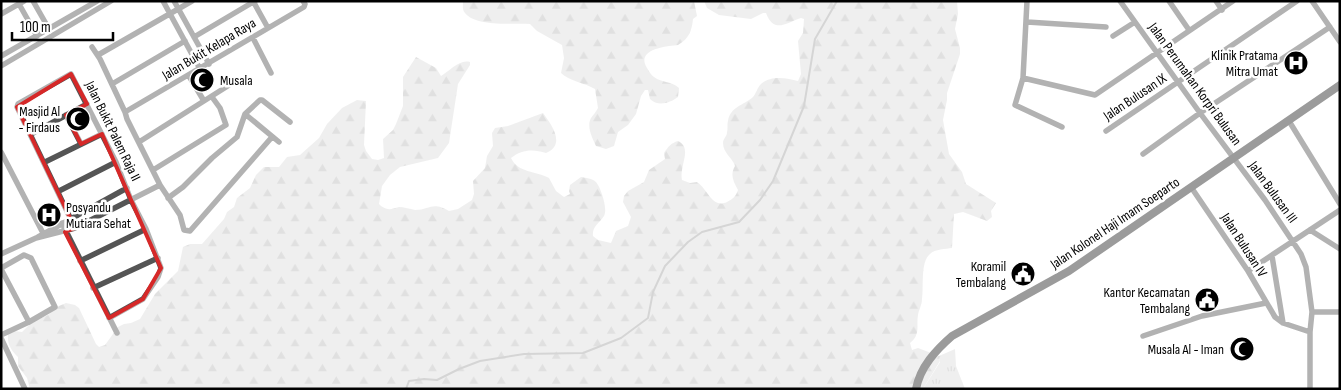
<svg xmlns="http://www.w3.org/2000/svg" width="1341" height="390" font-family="'Sofia Sans Condensed',sans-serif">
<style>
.grass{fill:url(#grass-tufts)}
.forest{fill:url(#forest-firs)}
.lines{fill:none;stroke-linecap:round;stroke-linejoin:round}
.stream{stroke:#a3a3a3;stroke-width:2}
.street{stroke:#555;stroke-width:5.5}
.secondary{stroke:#222;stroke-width:8}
.marked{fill:none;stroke:#d62828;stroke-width:4;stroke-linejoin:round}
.labels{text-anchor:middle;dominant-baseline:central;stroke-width:5;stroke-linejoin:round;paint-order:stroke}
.street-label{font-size:14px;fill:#000;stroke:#fff}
.poi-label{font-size:14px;fill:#000;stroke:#fff;text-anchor:end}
</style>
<defs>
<pattern id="grass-tufts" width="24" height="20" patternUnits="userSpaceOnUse" patternTransform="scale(1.25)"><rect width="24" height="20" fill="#dcdcdc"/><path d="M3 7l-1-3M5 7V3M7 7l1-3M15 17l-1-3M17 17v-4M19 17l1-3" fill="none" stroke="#bbb"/></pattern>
<pattern id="forest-firs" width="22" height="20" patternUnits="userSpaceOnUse" patternTransform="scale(1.25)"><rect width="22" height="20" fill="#dcdcdc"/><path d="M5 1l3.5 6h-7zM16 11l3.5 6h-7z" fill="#bbb"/></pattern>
</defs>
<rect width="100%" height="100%" fill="#fff"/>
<path class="grass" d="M 955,349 L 956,366 L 965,389 L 923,389 L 940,362 L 939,356 Z"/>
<path class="forest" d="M 463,1 L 694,1 L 697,16 L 693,19 C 692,30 689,39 678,45 C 667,46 635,49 647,68 C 649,71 651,75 654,77 C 662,83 672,81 679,88 L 678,97 C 670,103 658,107 650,99 L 648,90 L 645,90 L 641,96 L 636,114 L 628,125 L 618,132 L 614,146 L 606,149 L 596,146 C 593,139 586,127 591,118 C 593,115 596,112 598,108 L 595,89 C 585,83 569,81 561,73 L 564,58 L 562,45 L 537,31 L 530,24 C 512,23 476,27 465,13 C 462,10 463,5 463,1 Z
M 704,1 L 931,1 L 932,3 L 936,1 L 957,1 L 958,14 L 955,29 L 960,48 L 960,54 L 947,93 L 947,100 L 943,120 L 949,154 L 962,172 L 966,184 L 996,203 L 991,211 L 992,217 L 987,221 L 963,212 L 954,214 L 952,248 C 946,249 935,249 930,254 C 920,262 924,288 922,299 C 922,305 919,309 918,315 C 916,326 921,334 910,343 L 912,350 L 918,348 L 939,356 L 940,361 L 923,389 L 30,389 L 27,378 L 18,366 L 18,357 C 11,350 7,344 8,334 L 14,331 L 22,332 L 32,322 L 48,315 L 59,306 L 66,303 L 75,305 L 79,308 L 96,344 L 99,347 L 105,345 L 118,327 L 124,324 L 131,323 L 140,319 L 155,294 L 178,271 L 183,247 L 190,244 L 202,244 L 224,219 L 227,212 L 234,207 L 237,198 L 250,188 L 256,175 L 264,167 L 279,167 L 287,157 L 300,155 L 319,138 L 327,124 L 342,108 L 357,100 L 366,101 L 364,145 L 366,151 L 372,159 L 378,160 L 384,158 L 383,139 L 393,130 L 396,124 L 403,106 L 403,77 L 416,57 L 436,68 L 441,76 C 450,71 459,59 470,62 L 470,65 L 458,84 L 449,143 L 438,158 L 400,167 L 390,175 L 382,186 L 379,204 L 381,206 C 389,211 391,209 399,207 C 404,207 410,209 415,210 C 430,210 432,201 449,211 L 458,209 L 472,200 L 474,194 L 473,181 L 485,168 L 487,156 L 493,146 L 492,133 L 495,128 L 508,126 L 543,113 C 552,125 566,145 546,153 C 534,149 522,149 511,158 C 518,173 536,171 549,178 L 556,191 L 564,197 L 570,194 L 569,191 L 570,185 L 581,177 C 586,178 592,178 596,182 C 601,188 608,209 604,216 C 599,224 592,226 593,236 L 598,240 L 611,243 L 616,231 L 628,226 L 631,217 L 623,202 L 624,196 L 628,191 L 644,182 L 649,170 L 665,159 L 664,153 C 668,147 671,143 678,141 C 693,148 679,166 682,180 L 690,183 L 697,182 C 708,189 712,209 727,202 C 733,199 736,196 738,190 C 733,181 730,175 735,166 C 732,157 723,153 723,143 C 723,138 727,137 727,132 C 728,129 727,124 728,121 C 730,107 744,105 753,97 C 756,94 757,88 761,84 C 771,75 787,78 798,81 L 801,74 L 798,41 L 803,33 L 804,19 L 801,18 C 786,23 774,34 766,13 L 763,13 L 751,19 L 719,15 L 707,8 Z"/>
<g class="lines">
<path class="stream" d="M 406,389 L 409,381 L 424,379 L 437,380 L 459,369 L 480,361 L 524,354 L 583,353 L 621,338 L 648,318 L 653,292 L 665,266 L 688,242 L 702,232 L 739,222 L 760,200 L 773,181 L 804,106 L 815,39 L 837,1"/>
<path class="street" d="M 33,1 L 49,29
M 163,1 L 200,69
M 174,1 L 209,64
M 253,1 L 268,28
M 1027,1 L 1023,78 L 1015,105 L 1062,127
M 1120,1 L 1200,113 L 1265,200 L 1301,254 L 1306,267 L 1312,312 L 1310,332
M 1169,1 L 1189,30
M 1216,1 L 1222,10
M 1312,1 L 1340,42
M 19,4 L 37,36
M 1,14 L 24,1
M 1027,22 L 1106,27
M 1113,36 L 1135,22
M 194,37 L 255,1
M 253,38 L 271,73
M 98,55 L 192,1
M 1,56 L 97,1
M 1,66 L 111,1
M 189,76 L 204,101
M 1023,78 L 1095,95 L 1233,1
M 112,84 L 185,41
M 125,112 L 304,7 L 305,4 L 303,1
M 245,114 L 279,142
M 66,115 L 81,144
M 1289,121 L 1340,204
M 1106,131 L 1297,1
M 31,134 L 87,104
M 139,142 L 234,82
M 1,152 L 44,235
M 1143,154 L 1200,113 L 1330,27
M 45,162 L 102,134
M 153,170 L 226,125 L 220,108 L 212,97
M 160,185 L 180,215 L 184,230 L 190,231 L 272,137
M 1191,187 L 1248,271 L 1275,317 L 1283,323 L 1310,332 L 1310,389
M 59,191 L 116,162
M 168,198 L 183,187 L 212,158 L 237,137 L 245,114 L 260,100 L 262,100 L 290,122
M 62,223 L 117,333
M 75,228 L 17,107 L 18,104 L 71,74 L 116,162 L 131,200 L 146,229 L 161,268 L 158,277 L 143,299 L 109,318
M 1310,230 L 1340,249
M 38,237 L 127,188
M 1,254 L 36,238 L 75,228 L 160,185 L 127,119 L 125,112 L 100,59 L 92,47
M 1272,256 L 1283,323
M 80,261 L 146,229
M 1,268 L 24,255 L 31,258 L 55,307 L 29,322 L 1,269
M 1248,271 L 1340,210
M 93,288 L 158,258
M 1312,312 L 1340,312
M 1,335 L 29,322
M 1143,336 L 1202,316 L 1266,303
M 1,338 L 25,389"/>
<path class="secondary" d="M 916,389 C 920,367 936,350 952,336 L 1069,271 L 1340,85"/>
</g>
<path d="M0 0H1341V390H0ZM 71,74 L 87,104 L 66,115 L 81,144 L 102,134 L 161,268 L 143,299 L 109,318 L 65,232 L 75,228 L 17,107 Z" fill="#fff" fill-opacity=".55" fill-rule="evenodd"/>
<path class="marked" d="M 71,74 L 87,104 L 66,115 L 81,144 L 102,134 L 161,268 L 143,299 L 109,318 L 65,232 L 75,228 L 17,107 Z"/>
<defs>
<symbol id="hospital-disc" viewBox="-11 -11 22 22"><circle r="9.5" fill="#000" stroke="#fff"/><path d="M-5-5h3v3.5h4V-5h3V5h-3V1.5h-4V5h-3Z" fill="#fff"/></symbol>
<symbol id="mosque-disc" viewBox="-11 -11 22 22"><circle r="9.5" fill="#000" stroke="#fff"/><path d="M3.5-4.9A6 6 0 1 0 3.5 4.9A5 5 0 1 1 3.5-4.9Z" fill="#fff"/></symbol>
<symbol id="civic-disc" viewBox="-11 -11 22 22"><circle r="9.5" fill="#000" stroke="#fff"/><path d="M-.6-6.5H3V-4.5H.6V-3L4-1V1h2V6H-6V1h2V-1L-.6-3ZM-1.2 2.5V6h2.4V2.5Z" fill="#fff"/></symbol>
</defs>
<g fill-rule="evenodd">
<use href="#hospital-disc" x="1282" y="49" width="28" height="28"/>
<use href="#mosque-disc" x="188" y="66" width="28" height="28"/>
<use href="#mosque-disc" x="64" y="105" width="28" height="28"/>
<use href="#hospital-disc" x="35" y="201" width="28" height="28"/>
<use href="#civic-disc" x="1009" y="260" width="28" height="28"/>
<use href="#civic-disc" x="1193" y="286" width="28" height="28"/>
<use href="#mosque-disc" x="1228" y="335" width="28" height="28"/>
</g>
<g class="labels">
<g class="street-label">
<text transform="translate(209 49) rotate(-31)">Jalan Bukit Kelapa Raya</text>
<text transform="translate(1195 84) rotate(54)">Jalan Perumahan Korpri Bulusan</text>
<text transform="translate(1135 97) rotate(-34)">Jalan Bulusan IX</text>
<text transform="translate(113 131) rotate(64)">Jalan Bukit Palem Raja II</text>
<text transform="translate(1273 192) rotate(54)">Jalan Bulusan III</text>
<text transform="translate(1115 223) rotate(-34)">Jalan Kolonel Haji Imam Soeparto</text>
<text transform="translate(1244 245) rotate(57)">Jalan Bulusan IV</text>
</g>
<g class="poi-label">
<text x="1278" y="55">Klinik Pratama<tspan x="1278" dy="16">Mitra Umat</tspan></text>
<text x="220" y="80" text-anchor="start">Musala</text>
<text x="60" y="111">Masjid Al<tspan x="60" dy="16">- Firdaus</tspan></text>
<text x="66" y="207" text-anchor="start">Posyandu<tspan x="66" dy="16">Mutiara Sehat</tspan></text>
<text x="1006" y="266">Koramil<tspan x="1006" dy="16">Tembalang</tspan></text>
<text x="1190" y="292">Kantor Kecamatan<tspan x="1190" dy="16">Tembalang</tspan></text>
<text x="1224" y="349">Musala Al - Iman</text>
</g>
</g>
<rect width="1341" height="390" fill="none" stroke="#000000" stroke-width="5"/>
<path d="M12 32v8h101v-8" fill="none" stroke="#000000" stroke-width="2.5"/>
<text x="20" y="32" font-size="15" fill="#000000" stroke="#ffffff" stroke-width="4" paint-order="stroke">100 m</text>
</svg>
